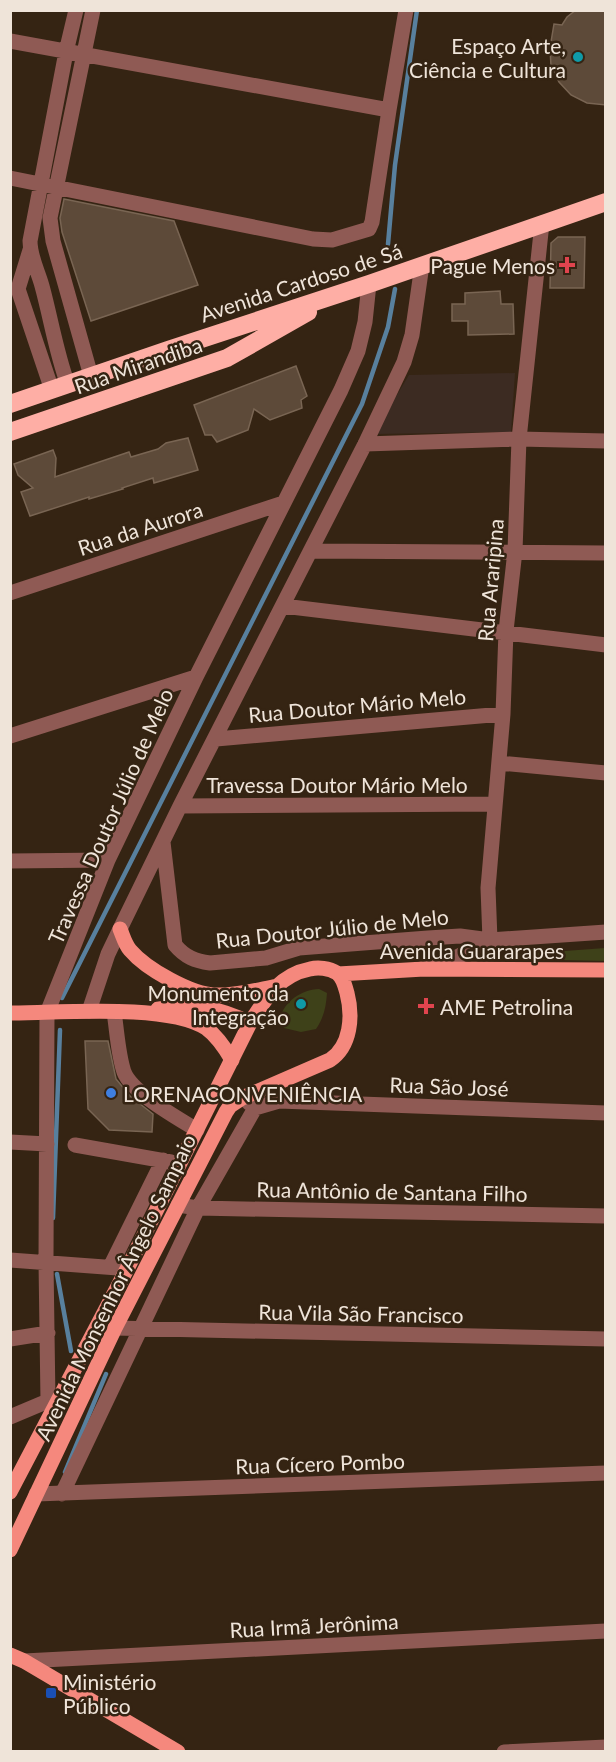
<svg xmlns="http://www.w3.org/2000/svg" width="616" height="1762" font-family="Lato,sans-serif">
<style>
.commercial{fill:#3c2b22}
.green{fill:#3e4119}
.lines{fill:none;stroke-linecap:round;stroke-linejoin:round}
.stream{stroke:#58809e;stroke-width:4.5}
.building{fill:#5d4a39;stroke:#796553;stroke-width:1.5}
.minor{stroke:#8f5a54;stroke-width:15}
.major{stroke:#f5887d;stroke-width:15}
.highway{stroke:#feaea5;stroke-width:18}
.culture-dot{fill:#0f9aa8;stroke:#352413;stroke-width:2}
.health-dot{fill:#e0444e;stroke:#352413;stroke-width:2}
.shop-dot{fill:#3f7fe0;stroke:#352413;stroke-width:2}
.transit-dot{fill:#1a4fb4;stroke:#352413;stroke-width:2}
.labels{text-anchor:middle;dominant-baseline:central;stroke-width:5;stroke-linejoin:round;paint-order:stroke}
.poi-label{font-size:21px;fill:#efe4d9;stroke:#352413;text-anchor:end}
.street-label{font-size:21px;fill:#efe4d9;stroke:#352413}
</style>
<rect width="100%" height="100%" fill="#352413"/>
<path class="commercial" d="M 515,373 L 511,432 L 373,434 L 409,375 Z"/>
<path class="green" d="M 605,948 L 605,961 L 469,958 Z
M 319,989 L 327,993 C 326,1007 324,1017 316,1029 L 301,1032 L 284,1028 L 279,1020 C 284,1002 300,990 319,989 Z"/>
<g class="lines">
<path class="stream" d="M 388,244 L 395,165 L 417,10
M 62,998 L 362,404 L 388,327 L 395,289
M 53,1218 L 60,1030
M 57,1274 L 71,1351
M 65,1472 L 106,1374"/>
</g>
<path class="building" d="M 576,10 L 606,10 L 606,105 L 587,103 L 571,95 L 559,82 L 551,66 L 550,48 L 554,24 L 562,25 L 567,17 Z
M 64,199 L 174,221 L 198,285 L 91,321 L 62,232 L 60,218 Z
M 558,237 L 585,237 L 584,288 L 550,288 L 551,243 Z
M 500,291 L 501,304 L 513,304 L 514,334 L 468,335 L 468,321 L 452,321 L 452,304 L 465,304 L 465,293 Z
M 296,366 L 307,396 L 301,400 L 302,408 L 270,420 L 254,409 L 248,430 L 217,442 L 212,435 L 205,435 L 194,405 Z
M 188,438 L 198,470 L 154,483 L 153,478 L 122,488 L 123,489 L 89,499 L 89,497 L 30,516 L 21,492 L 33,488 L 18,475 L 14,464 L 53,450 L 56,458 L 55,477 L 129,452 L 131,457 L 158,449 L 166,443 Z
M 85,1041 L 108,1041 L 116,1079 L 130,1096 L 153,1114 L 152,1132 L 109,1130 L 88,1109 Z"/>
<g class="lines">
<path class="minor" d="M 10,41 L 389,110
M 10,178 L 313,239 L 332,240 L 369,229 L 372,222 L 389,110 L 406,10
M 30,250 L 18,289 L 52,390
M 91,376 L 53,241 L 50,218 L 93,10
M 68,385 C 56,352 51,319 42,286 C 38,271 30,257 30,241 L 66,52 L 76,10
M 365,444 L 519,439 L 606,441
M 311,551 L 606,553
M 10,593 L 283,503
M 283,606 L 606,645
M 10,736 L 196,677
M 216,739 L 503,714
M 499,763 L 606,773
M 180,806 L 495,804
M 163,842 L 175,945 C 185,957 195,961 210,963 L 266,958 L 299,948 L 428,938 L 460,936 L 490,940 L 606,932
M 10,861 L 108,860
M 490,940 L 488,888 L 503,714 L 506,631 L 515,551 L 519,439 L 542,223
M 427,968 L 455,958 L 490,940
M 89,1011 L 108,954 L 120,929 L 180,806 L 365,444 L 404,362 L 412,335 L 422,265
M 114,1012 C 117,1031 118,1054 124,1072 C 132,1093 178,1118 197,1130
M 249,1103 L 255,1108 L 279,1101 L 606,1113
M 10,1142 L 47,1144
M 75,1145 L 171,1162
M 178,1205 L 198,1208 L 606,1216
M 10,1260 L 118,1268
M 110,1267 L 163,1160
M 115,1328 L 606,1339
M 10,1339 L 48,1333
M 48,1401 L 46,1262 L 47,1013 L 108,860 L 196,677 L 341,390 L 358,351 L 365,322 L 369,284
M 10,1417 L 48,1401 L 58,1399
M 36,1494 L 606,1473
M 62,1494 L 198,1208 L 255,1108
M 24,1661 L 606,1631
M 504,1752 L 606,1747"/>
<path class="major" d="M 120,929 C 123,936 125,944 130,950 C 146,969 192,995 216,995 C 237,996 257,990 277,986
M 338,974 L 424,969 L 606,970
M 158,1009 C 197,1005 215,1006 250,1023
M 10,1013 C 57,1013 168,1003 206,1028 C 217,1036 225,1048 232,1060
M 10,1492 L 127,1269 L 250,1023 C 266,998 279,975 310,969 C 318,967 329,968 337,973 C 343,977 345,986 347,993 C 353,1016 351,1046 330,1060 L 242,1098 L 230,1106 L 226,1112 L 115,1328 L 10,1550
M 10,1655 L 24,1661 L 178,1752"/>
<path class="highway" d="M 10,404 L 168,350 L 369,284 L 606,202
M 10,432 L 227,358 L 308,312"/>
</g>
<g class="culture-dot">
<circle cx="578" cy="57" r="6"/>
<circle cx="301" cy="1004" r="6"/>
</g>
<g class="health-dot">
<path d="M564 256h6v6h6v6h-6v6h-6v-6h-6v-6h6z"/>
<path d="M423 997h6v6h6v6h-6v6h-6v-6h-6v-6h6z"/>
</g>
<circle class="shop-dot" cx="111" cy="1093" r="6"/>
<rect class="transit-dot" x="45" y="1687" width="12" height="12" rx="3"/>
<g class="labels">
<g class="poi-label">
<text x="566" y="45">Espaço Arte,<tspan x="566" dy="24">Ciência e Cultura</tspan></text>
<text x="555" y="265">Pague Menos</text>
<text x="289" y="992">Monumento da<tspan x="289" dy="24">Integração</tspan></text>
<text x="440" y="1006" text-anchor="start">AME Petrolina</text>
<text x="123" y="1093" text-anchor="start">LORENACONVENIÊNCIA</text>
<text x="63" y="1681" text-anchor="start">Ministério<tspan x="63" dy="24">Público</tspan></text>
</g>
<g class="street-label">
<text transform="translate(301 282) rotate(-18)">Avenida Cardoso de Sá</text>
<text transform="translate(138 365) rotate(-19)">Rua Mirandiba</text>
<text transform="translate(140 528) rotate(-18)">Rua da Aurora</text>
<text transform="translate(490 580) rotate(-85)">Rua Araripina</text>
<text transform="translate(357 705) rotate(-5)">Rua Doutor Mário Melo</text>
<text x="337" y="784">Travessa Doutor Mário Melo</text>
<text transform="translate(110 816) rotate(-66)">Travessa Doutor Júlio de Melo</text>
<text transform="translate(332 928) rotate(-6)">Rua Doutor Júlio de Melo</text>
<text x="472" y="950">Avenida Guararapes</text>
<text transform="translate(449 1086) rotate(2)">Rua São José</text>
<text transform="translate(392 1191) rotate(1)">Rua Antônio de Santana Filho</text>
<text transform="translate(115 1287) rotate(-64)">Avenida Monsenhor Ângelo Sampaio</text>
<text transform="translate(361 1313) rotate(1)">Rua Vila São Francisco</text>
<text transform="translate(320 1463) rotate(-2)">Rua Cícero Pombo</text>
<text transform="translate(314 1625) rotate(-3)">Rua Irmã Jerônima</text>
</g>
</g>
<rect width="616" height="1762" fill="none" stroke="#efe4d9" stroke-width="24"/>
</svg>
